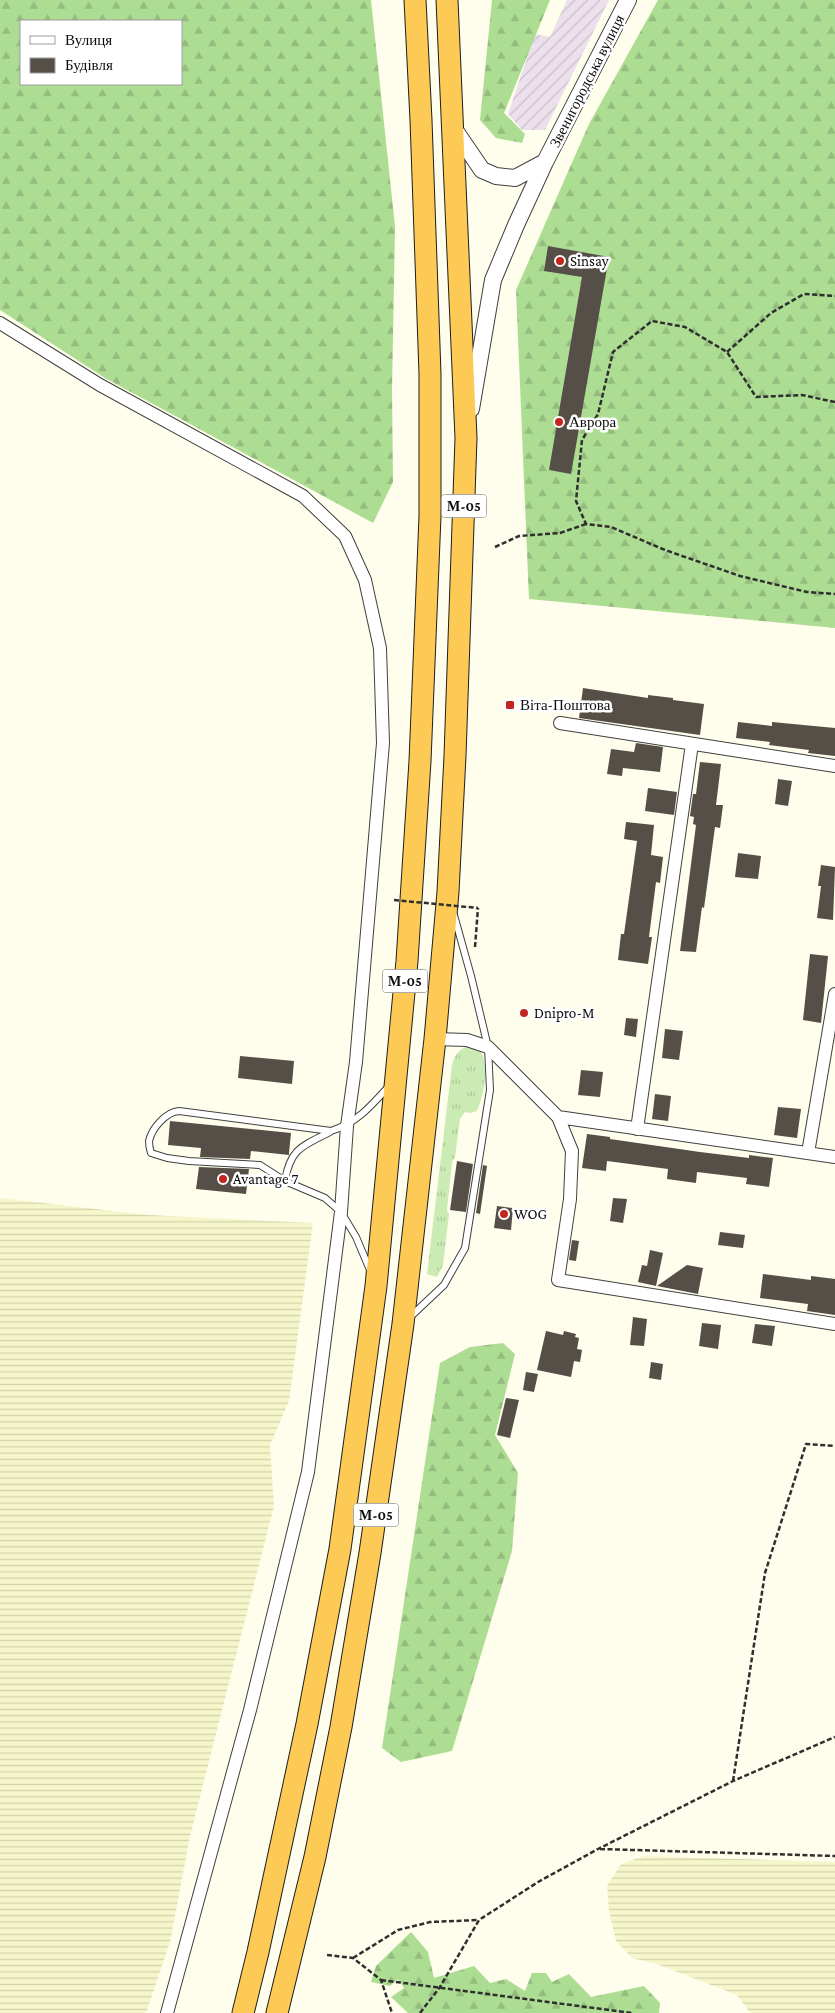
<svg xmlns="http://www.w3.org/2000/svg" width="835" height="2013" font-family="'Crimson Pro',serif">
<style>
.industrial{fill:url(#industrial-furrows)}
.farmland{fill:url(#farmland-rules)}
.grass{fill:url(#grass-tufts)}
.forest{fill:url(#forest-firs);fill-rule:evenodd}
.building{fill:#564f48}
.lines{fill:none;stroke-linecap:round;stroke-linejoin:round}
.service-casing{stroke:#404040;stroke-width:8}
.minor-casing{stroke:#404040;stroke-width:14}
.tertiary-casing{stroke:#404040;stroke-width:18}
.trunk-casing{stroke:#1e1e1e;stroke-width:23}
.path{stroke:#2f2f2f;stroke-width:2.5;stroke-dasharray:5 2.5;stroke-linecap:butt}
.service{stroke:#fff;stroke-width:6}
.minor{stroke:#fff;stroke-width:12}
.tertiary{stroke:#fff;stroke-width:16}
.trunk{stroke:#fdca55;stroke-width:21}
.path-bridge{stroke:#2f2f2f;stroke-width:2.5;stroke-dasharray:5 2.5;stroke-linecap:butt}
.poi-dot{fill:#c3261e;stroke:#fff;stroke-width:2}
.labels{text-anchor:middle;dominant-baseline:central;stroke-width:5;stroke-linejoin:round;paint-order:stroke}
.shield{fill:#fff;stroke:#565656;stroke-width:1}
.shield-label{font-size:14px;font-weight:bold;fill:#0d0d0d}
.street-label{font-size:15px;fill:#0d0d0d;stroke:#fff}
.poi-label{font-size:15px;fill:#0d0d0d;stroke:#fff;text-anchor:start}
</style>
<defs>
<pattern id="industrial-furrows" width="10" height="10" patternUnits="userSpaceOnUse" patternTransform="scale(1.25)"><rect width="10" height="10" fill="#ece0ec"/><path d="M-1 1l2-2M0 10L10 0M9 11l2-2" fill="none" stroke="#c9bfc9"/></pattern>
<pattern id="farmland-rules" width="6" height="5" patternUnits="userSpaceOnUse" patternTransform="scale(1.25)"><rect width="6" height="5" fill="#f6f6cb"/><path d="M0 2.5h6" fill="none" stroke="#d2d2ad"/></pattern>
<pattern id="grass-tufts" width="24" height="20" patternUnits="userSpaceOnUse" patternTransform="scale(1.25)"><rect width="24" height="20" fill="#cbebb4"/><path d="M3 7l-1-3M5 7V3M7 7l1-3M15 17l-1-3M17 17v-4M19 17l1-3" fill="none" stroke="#adc89a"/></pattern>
<pattern id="forest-firs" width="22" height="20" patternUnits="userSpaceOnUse" patternTransform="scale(1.25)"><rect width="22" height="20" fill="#addd93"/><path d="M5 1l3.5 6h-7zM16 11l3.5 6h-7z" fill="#94bc7e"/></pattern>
</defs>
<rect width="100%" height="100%" fill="#fffdec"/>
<path class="industrial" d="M 567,0 L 609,0 L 545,130 L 522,130 L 508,114 L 535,34 L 550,37 Z"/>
<path class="farmland" d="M 0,1198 L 148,1215 L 313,1223 L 289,1401 L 270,1445 L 274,1506 L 190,1836 L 170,1942 L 146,2013 L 0,2013 Z
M 644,1856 L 835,1862 L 835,2013 L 750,2013 L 737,1995 L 657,1964 L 632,1958 L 616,1941 L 609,1911 L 607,1886 L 621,1864 Z"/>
<path class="grass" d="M 472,1045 L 480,1049 C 489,1069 485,1091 477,1111 L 470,1113 L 465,1112 L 460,1119 L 455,1157 L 452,1162 L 447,1210 L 449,1214 L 443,1265 L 437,1277 L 427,1274 L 452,1065 C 455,1053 460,1048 472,1045 Z"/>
<path class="forest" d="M 0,0 L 371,0 L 395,227 L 392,389 L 393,482 L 373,523 L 105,378 L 0,310 ZM 21,21 L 181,21 L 181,84 L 21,84 Z
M 492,0 L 550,0 L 504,113 L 525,134 L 522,143 L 496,138 L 480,120 Z
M 658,0 L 835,0 L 835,628 L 529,599 L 516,290 L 589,124 Z
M 503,1343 L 515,1354 L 495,1435 L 518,1473 L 512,1551 L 452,1751 L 401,1762 L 382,1748 L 440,1363 L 470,1347 Z
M 411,1932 L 428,1952 L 434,1978 L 474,1966 L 490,1983 L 506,1979 L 525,1991 L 532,1973 L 546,1973 L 552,1982 L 569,1974 L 591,1997 L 644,1986 L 660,2003 L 659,2013 L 408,2013 L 391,1997 L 404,1988 L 398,1979 L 390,1986 L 371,1982 L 376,1966 Z"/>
<path class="building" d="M 548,246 L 609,257 L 571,474 L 549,470 L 582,277 L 544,271 Z
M 583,688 L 648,698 L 648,695 L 673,698 L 673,700 L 704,704 L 700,735 L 579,718 Z
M 738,722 L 772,726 L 772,722 L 835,728 L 835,756 L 808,753 L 809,750 L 769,745 L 770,742 L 736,738 Z
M 636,743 L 663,747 L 660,772 L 623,768 L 622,776 L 607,774 L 611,749 L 634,752 Z
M 700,762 L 721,764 L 716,805 L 723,805 L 720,828 L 715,827 L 704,908 L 702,907 L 696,952 L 680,951 L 696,825 L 693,824 L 694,817 L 690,816 L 693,794 L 696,794 Z
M 778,779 L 792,781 L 788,806 L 775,804 Z
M 648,788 L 677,792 L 674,815 L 645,811 Z
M 626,822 L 654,825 L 651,855 L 663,857 L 660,883 L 656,882 L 649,937 L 652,937 L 648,964 L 618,960 L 621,934 L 624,934 L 637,841 L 624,839 Z
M 738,853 L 761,856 L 758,879 L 735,877 Z
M 821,865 L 835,867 L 833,920 L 817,918 L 821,886 L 818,886 Z
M 810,954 L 828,956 L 821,1023 L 803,1020 Z
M 626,1018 L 638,1019 L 636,1037 L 624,1035 Z
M 665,1029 L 683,1031 L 679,1060 L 662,1058 Z
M 240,1056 L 294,1061 L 292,1084 L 238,1078 Z
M 581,1070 L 603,1072 L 600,1097 L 578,1095 Z
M 655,1094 L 671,1096 L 668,1121 L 652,1119 Z
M 778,1107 L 801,1109 L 797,1138 L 774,1135 Z
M 170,1121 L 291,1133 L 289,1153 L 289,1155 L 251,1151 L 250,1159 L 200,1157 L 201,1148 L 168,1145 Z
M 587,1134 L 610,1137 L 610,1139 L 700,1152 L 749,1158 L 749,1155 L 773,1158 L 769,1187 L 746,1184 L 747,1178 L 697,1172 L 696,1183 L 667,1179 L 668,1169 L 607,1161 L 606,1171 L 582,1168 Z
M 457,1161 L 473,1164 L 466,1212 L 450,1210 Z
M 483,1165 L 487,1166 L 480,1214 L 476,1213 Z
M 199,1167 L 249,1169 L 246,1194 L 196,1189 Z
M 613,1198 L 627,1199 L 623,1223 L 610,1221 Z
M 497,1206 L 513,1208 L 511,1230 L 494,1228 Z
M 720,1232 L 745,1235 L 743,1248 L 718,1245 Z
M 572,1240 L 579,1241 L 576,1261 L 569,1260 Z
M 650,1250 L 663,1253 L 656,1286 L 638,1282 L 642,1265 L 647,1266 Z
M 687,1265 L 703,1268 L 698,1294 L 657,1286 Z
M 763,1274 L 811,1280 L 811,1276 L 835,1279 L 835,1315 L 807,1311 L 808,1304 L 760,1298 Z
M 633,1317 L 647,1319 L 644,1346 L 630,1345 Z
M 702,1323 L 721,1325 L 718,1349 L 699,1346 Z
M 755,1324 L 775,1326 L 772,1346 L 752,1343 Z
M 546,1331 L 563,1335 L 564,1331 L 576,1334 L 575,1337 L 579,1338 L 577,1349 L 582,1350 L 580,1362 L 574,1361 L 571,1377 L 537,1370 Z
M 651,1362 L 663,1364 L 661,1380 L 649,1378 Z
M 526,1372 L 538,1374 L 534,1392 L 523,1390 Z
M 506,1398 L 519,1400 L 510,1438 L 497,1435 Z"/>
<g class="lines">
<defs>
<path id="service" d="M 285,1181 C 290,1149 302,1146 330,1132
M 370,1270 L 356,1237 L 341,1212 L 325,1198 L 285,1181 L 260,1165 L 189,1161 L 167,1158 L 151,1153 C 150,1150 149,1144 149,1141 C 152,1128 166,1112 179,1111 L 331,1131 C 358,1122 371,1106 390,1085
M 409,1318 L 444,1285 L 465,1248 L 490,1090 L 488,1047 L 471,976 L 454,915"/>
<path id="minor" d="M 0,323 L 100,385 L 303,496 L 345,536 L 365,580 L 380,648 L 383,743 L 356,1062 L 347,1126 L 341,1212 L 308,1472 L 250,1710 L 167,2013
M 560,723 L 835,766
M 435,1039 L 467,1040 L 488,1047 L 558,1117 L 835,1157
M 558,1117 L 572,1151 L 570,1199 L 558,1280 L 835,1324
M 637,1129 L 692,744
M 808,1153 L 835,994"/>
<path id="tertiary" d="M 452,126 L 482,170 L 496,176 L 515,178 L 545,162
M 471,409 L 493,280 L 516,225 L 545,162 L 628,0"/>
<path id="trunk" d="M 243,2013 L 258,1952 L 307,1724 L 340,1549 L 376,1286 L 407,961 L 420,761 L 430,516 L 430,374 L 421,120 L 415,0
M 277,2013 L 315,1857 L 341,1727 L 370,1553 L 403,1324 L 435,1039 L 448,892 L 455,756 L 466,438 L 447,0"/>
</defs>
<use href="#service" class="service-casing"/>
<use href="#minor" class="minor-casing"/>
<use href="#tertiary" class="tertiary-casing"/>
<use href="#trunk" class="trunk-casing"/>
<path class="path" d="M 727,352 L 771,313 L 804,294 L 835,296
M 835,402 L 802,395 L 756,397 L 727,352 L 685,327 L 652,321 L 613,352 L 598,414 L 582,440 L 576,501 L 586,524 L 611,527 L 665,550 L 740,576 L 807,592 L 835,594
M 495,547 L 519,536 L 560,533 L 586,524
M 475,947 L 478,908
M 733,1781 L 765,1573 L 806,1444 L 835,1446
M 600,1849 L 835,1856
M 327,1955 L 353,1958 L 381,1980 L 392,2013
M 353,1958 L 398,1930 L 430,1922 L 479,1920
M 381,1980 L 632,2013
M 420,2013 L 440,1987 L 479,1920 L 538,1882 L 598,1849 L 733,1781 L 835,1737"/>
<use href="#service" class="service"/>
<use href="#minor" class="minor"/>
<use href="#tertiary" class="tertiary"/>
<use href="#trunk" class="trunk"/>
<path class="path-bridge" d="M 394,900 L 478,908"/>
</g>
<g class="poi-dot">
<circle cx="560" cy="261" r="5"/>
<circle cx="559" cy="422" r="5"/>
<rect x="505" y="700" width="10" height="10" rx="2.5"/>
<circle cx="524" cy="1013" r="5"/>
<circle cx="223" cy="1179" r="5"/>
<circle cx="504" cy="1214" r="5"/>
</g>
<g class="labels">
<g class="shield">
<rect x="441.5" y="494.5" width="45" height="23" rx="4"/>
<rect x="382.5" y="969.5" width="45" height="23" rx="4"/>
<rect x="353.5" y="1503.5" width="45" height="23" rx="4"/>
</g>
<g class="shield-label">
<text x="464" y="506">М-05</text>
<text x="405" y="981">М-05</text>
<text x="376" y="1515">М-05</text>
</g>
<g class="street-label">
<text transform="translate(587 81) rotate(-63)">Звенигородська вулиця</text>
</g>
<g class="poi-label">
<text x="570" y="261">Sinsay</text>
<text x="569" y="422">Аврора</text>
<text x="520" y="705">Віта-Поштова</text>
<text x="534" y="1013">Dnipro-M</text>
<text x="233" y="1179">Avantage 7</text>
<text x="514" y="1214">WOG</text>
</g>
</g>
<rect x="20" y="20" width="162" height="65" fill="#ffffff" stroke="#9e9e9e"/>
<rect x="30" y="36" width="25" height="8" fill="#ffffff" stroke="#9e9e9e"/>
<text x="65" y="45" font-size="15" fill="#0d0d0d">Вулиця</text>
<rect x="30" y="58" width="25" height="15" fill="#564f48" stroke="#9e9e9e"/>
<text x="65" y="70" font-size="15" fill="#0d0d0d">Будівля</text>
</svg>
